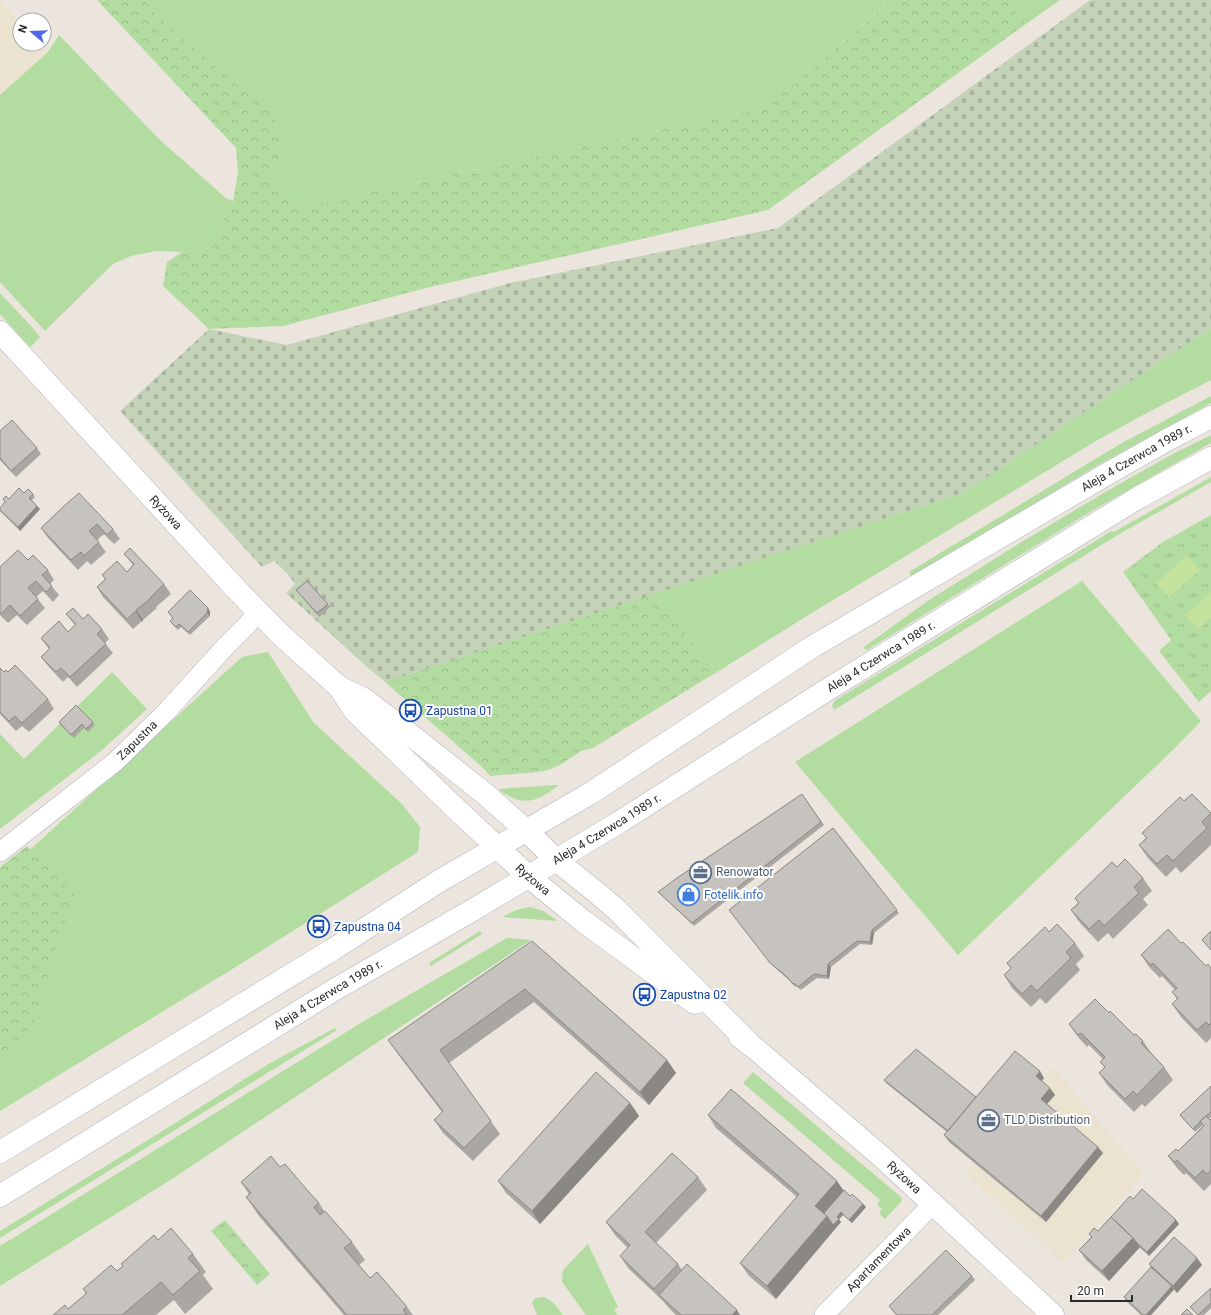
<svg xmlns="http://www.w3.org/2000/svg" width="1211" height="1315" font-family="Roboto,sans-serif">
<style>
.education{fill:#ebe2cf}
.grass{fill:#b3dca0}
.forest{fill:url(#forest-crowns)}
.cemetery{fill:url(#cemetery-stones)}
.park{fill:url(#park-tufts)}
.pitch{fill:#c3e29c}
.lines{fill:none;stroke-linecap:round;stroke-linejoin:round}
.street-casing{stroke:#b1b3bc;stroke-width:20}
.secondary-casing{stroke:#b1b3bc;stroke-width:23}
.street{stroke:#fff;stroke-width:19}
.secondary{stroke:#fff;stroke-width:22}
.wall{fill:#aaa7a3}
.shaded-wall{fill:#8b8884}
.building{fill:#c6c2bd;stroke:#8b8884}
.labels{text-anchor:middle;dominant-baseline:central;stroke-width:4;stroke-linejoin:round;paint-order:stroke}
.street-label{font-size:12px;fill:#2a2a2a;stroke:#fff}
.transit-label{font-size:12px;fill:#164399;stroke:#fff;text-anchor:start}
.service-label{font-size:12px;fill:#4e5e75;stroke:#fff;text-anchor:start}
.shop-label{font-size:12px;fill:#366cbe;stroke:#fff;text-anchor:start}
</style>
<defs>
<pattern id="forest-crowns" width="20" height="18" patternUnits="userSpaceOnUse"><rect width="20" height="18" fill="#b3dca0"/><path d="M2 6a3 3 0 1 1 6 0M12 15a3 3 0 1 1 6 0" fill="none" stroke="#9abd8a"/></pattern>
<pattern id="cemetery-stones" width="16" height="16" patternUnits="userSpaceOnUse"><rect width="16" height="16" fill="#c4d3b7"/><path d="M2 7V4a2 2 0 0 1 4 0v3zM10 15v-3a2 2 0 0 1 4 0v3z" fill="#a9b59e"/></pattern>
<pattern id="park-tufts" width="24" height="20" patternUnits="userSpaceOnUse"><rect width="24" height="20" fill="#b3dca0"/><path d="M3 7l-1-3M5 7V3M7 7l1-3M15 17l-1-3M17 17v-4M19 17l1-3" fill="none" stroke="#9abd8a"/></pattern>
</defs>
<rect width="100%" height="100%" fill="#ebe5de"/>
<path class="education" d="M 0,1 L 20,23 L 20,44 L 39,44 L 47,53 L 0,95 Z
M 1053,1067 L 1144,1174 L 1063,1263 L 965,1173 Z"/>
<path class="grass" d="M 146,0 L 892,0 L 767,107 L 320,203 L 290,205 L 271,176 L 282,149 L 156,15 Z
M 1005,0 L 1060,0 L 1026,24 Z
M 59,35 L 160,140 L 227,199 L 233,201 L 224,211 L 222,232 L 210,248 L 182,252 L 156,251 L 131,256 L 113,264 L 45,331 L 0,282 L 0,95 L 47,53 Z
M 0,293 L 33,328 L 40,337 L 30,347 L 0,314 Z
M 1211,328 L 1211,380 L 1141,416 L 1096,441 L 810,614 L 717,672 L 652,594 L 963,493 Z
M 1211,396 L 1211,403 L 1098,465 L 976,539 L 911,576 L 909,572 L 1120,444 Z
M 1211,435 L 1211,443 L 1090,512 L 867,650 L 865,650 L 864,647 L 929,600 L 1020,543 L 1107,491 L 1171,455 Z
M 1211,477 L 1211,482 L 1116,536 L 834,710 L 832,706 L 834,701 L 1100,538 L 1111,531 L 1114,532 Z
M 1082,581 L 1201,721 L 1175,748 L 958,955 L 795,762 Z
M 268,652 L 314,723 L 402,804 L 420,827 L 418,852 L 234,968 L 0,1111 L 0,877 L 242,657 Z
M 112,672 L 147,709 L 101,751 L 0,829 L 0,734 L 24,759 Z
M 554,785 L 559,785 C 536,803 523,807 499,790 L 499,789 Z
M 530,907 L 543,911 L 558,921 L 502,917 L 516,910 Z
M 480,931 L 482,934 L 431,966 L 429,963 Z
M 507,938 L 531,940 L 172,1179 L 0,1286 L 0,1246 L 364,1021 Z
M 335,1028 L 337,1030 L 0,1238 L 0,1231 L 169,1127 L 270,1063 Z
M 753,1072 L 902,1198 L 901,1202 L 885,1219 L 879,1213 L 882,1209 L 877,1204 L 880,1200 L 743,1083 Z
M 588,1244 L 618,1307 L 614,1310 L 618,1315 L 586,1315 L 562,1282 L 563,1270 Z
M 542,1297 C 552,1299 557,1307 563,1315 L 537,1315 L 532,1302 L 536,1298 Z"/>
<path class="forest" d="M 97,0 L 146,0 L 156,15 L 275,118 L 282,149 L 271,176 L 290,205 L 320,203 L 767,107 L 892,0 L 1005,0 L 1026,24 L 768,210 L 426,288 L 283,326 L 209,329 L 163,286 L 167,262 L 182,252 L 210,248 L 222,232 L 224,211 L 233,201 L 238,172 L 236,148 Z
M 652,594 L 717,672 L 593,748 L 581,751 L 560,765 L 548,770 L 537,772 L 490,776 L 482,767 L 385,682 Z
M 27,846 L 74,894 L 32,1027 L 0,1058 L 0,867 Z"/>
<path class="cemetery" d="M 1090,0 L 1211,0 L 1211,328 L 963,493 L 385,682 L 368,668 L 286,593 L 295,584 L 286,572 L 274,561 L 262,567 L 120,411 L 209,329 L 287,345 L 510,283 L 778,228 Z"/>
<path class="park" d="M 1211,515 L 1211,691 L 1199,702 L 1159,651 L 1171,640 L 1123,572 L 1163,542 Z
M 225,1220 L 270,1274 L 257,1285 L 211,1231 Z"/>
<path class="pitch" d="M 1187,555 L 1200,570 L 1169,598 L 1156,583 Z
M 1211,592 L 1211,618 L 1198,630 L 1185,615 Z"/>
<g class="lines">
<defs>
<g id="street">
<path id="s1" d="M 0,852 L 115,762 L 165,713 L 226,646 L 248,624 L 258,611"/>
<path id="s2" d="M 824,1315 L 933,1204"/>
</g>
<g id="secondary">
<path id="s3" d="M 0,332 L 237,590 L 281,635 L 339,687 L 364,699 L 398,725 L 484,793 L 527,831 L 556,860 L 596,892 L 617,910 L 751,1045"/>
<path id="s4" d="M 339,687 L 354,710 L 453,806 L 528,876 L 583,921 L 695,1003"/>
<path id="s5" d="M 740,1037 L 757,1050 L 883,1158 L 1053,1315"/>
<path id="s6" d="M 0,1152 L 332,950 L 441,880 L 591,793 L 812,647 L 1114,470 L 1167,440 L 1211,417"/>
<path id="s7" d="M 0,1196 L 334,990 L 471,911 L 618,823 L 822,693 L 1136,499 L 1211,458"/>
</g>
</defs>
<use href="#street" class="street-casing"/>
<use href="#secondary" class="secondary-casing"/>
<use href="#street" class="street"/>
<use href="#secondary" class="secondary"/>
</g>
<path class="wall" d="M 0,431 L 37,448 L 41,454 L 16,477 L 0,460 Z
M 33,494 L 35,497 L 32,500 L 37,506 L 40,509 L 20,531 L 0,511 L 5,502 L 3,499 Z
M 64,506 L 113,529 L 120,539 L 114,544 L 104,534 L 97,540 L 106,552 L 91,565 L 87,561 L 78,570 L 48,538 L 41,528 Z
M 124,554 L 164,584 L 171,594 L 156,607 L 157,608 L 143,620 L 142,622 L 142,621 L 133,629 L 103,597 L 97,587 L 105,579 L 102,575 L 127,572 L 133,565 Z
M 28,560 L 48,570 L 54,580 L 50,584 L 59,595 L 53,602 L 43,591 L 36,597 L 45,608 L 27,625 L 17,615 L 8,623 L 0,615 L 0,567 Z
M 296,590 L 328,604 L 330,607 L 319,617 Z
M 208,608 L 210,612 L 210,616 L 190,635 L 181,627 L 178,630 L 172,624 L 170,621 L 173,618 L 168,612 Z
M 66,614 L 83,619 L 102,629 L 109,639 L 105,643 L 113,653 L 77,687 L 68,677 L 63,682 L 48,666 L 41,657 L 49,649 L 41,638 L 68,632 L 75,625 Z
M 0,668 L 4,672 L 48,699 L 54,709 L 29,732 L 22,726 L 16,731 L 0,714 Z
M 59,722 L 93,722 L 95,725 L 88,732 L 84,728 L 74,738 L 61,725 Z
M 802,794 L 824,825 L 694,926 L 661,895 L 658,892 Z
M 1192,794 L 1211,814 L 1211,845 L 1181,873 L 1176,867 L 1166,877 L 1148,858 L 1139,845 L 1146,838 L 1142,833 L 1184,801 Z
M 833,828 L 899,913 L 874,933 L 872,945 L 860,944 L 831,967 L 829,979 L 817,978 L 801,990 L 796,986 L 795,987 L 789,980 L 773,966 L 729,910 Z
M 1117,867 L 1143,878 L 1152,891 L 1143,899 L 1148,905 L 1113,939 L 1108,933 L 1098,942 L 1080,923 L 1071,910 L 1078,903 L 1075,898 Z
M 1049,932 L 1075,943 L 1084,956 L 1076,964 L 1080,970 L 1046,1004 L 1040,998 L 1031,1007 L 1012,988 L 1004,975 L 1011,968 L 1007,963 Z
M 532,941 L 667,1060 L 676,1073 L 649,1105 L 534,1002 L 449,1063 L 500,1134 L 473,1161 L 443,1133 L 434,1120 L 442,1112 L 397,1053 L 388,1040 Z
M 1181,943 L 1206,966 L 1211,968 L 1211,1038 L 1206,1043 L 1181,1017 L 1172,1004 L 1177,999 L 1172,992 L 1175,990 L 1162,976 L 1160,978 L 1150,968 L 1141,955 Z
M 1109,1013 L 1134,1035 L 1143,1041 L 1152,1054 L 1164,1067 L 1173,1080 L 1145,1107 L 1142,1104 L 1134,1112 L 1108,1086 L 1099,1073 L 1105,1068 L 1100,1062 L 1103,1059 L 1089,1045 L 1087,1047 L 1078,1037 L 1069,1024 Z
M 1044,1078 L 1042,1081 L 1055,1095 L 1047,1104 L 1103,1153 L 1046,1222 L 949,1142 L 944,1135 L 947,1132 L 886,1083 L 884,1080 L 976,1097 Z
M 1211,1086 L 1211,1117 L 1209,1119 L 1210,1120 L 1211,1119 L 1211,1184 L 1204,1191 L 1186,1173 L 1184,1175 L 1177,1168 L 1168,1156 L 1178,1151 L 1203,1126 L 1203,1125 L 1195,1132 L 1180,1115 Z
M 630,1103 L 639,1116 L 540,1224 L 506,1193 L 498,1181 Z
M 708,1115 L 844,1190 L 850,1196 L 863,1204 L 866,1207 L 852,1223 L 843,1215 L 839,1219 L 841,1222 L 776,1299 L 749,1276 L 740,1263 L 797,1197 L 716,1128 Z
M 280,1167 L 319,1203 L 324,1211 L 352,1242 L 365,1260 L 359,1265 L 370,1278 L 407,1307 L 413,1315 L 344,1315 L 259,1216 L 246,1197 L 249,1194 L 241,1182 Z
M 698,1177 L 707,1190 L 656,1243 L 678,1264 L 682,1270 L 740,1315 L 676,1315 L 668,1307 L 663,1301 L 629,1269 L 620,1256 L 628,1248 L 615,1235 L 606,1222 Z
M 1133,1199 L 1176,1220 L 1179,1224 L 1149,1256 L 1139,1247 L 1140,1247 L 1109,1281 L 1086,1260 L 1079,1250 L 1091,1237 L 1089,1234 L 1098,1231 L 1111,1217 Z
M 158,1240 L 193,1254 L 206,1272 L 203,1275 L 213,1289 L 185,1314 L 174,1300 L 156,1315 L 53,1315 L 68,1309 L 86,1294 L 83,1289 L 117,1271 Z
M 1197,1258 L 1202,1265 L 1177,1293 L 1174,1290 L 1151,1315 L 1141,1315 L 1126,1301 L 1124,1297 L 1151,1267 L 1149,1264 Z
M 972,1276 L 975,1280 L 938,1315 L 896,1315 L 889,1306 Z
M 1211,1288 L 1211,1308 L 1204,1315 L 1198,1315 L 1190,1307 Z"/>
<path class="shaded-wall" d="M 37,506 L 40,509 L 20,531 L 18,527 Z
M 208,608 L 210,612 L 210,616 L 207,613 Z
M 136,610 L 143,620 L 142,622 L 136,612 Z
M 872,930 L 874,933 L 872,945 L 870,942 Z
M 828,964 L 831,967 L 829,979 L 827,976 Z
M 667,1060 L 676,1073 L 649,1105 L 640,1092 Z
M 1040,1071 L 1044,1078 L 1041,1082 L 1036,1076 Z
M 1050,1088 L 1055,1095 L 1045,1106 L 1041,1099 Z
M 630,1103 L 639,1116 L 540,1224 L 532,1211 Z
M 1098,1147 L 1103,1153 L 1046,1222 L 1041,1216 Z
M 837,1181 L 846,1194 L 825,1218 L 815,1206 Z
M 863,1204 L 866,1207 L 852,1223 L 849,1220 Z
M 841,1212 L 843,1215 L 839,1219 L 841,1222 L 776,1299 L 767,1286 L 827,1216 Z
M 1176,1220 L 1179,1224 L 1149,1256 L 1147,1252 Z
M 1133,1238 L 1140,1247 L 1109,1281 L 1102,1271 Z
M 1197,1258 L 1202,1265 L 1177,1293 L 1173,1286 Z
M 1172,1286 L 1174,1289 L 1151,1315 L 1146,1315 Z
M 737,1310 L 740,1315 L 732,1315 Z"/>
<path class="building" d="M 12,420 L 37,448 L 11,471 L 0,458 L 0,431 Z
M 19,488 L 24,493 L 28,489 L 33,494 L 29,498 L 37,506 L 18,527 L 0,510 L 0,508 L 5,502 L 3,499 L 6,496 L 9,499 Z
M 79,493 L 113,529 L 107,535 L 97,524 L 89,531 L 99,542 L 84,556 L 81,552 L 71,560 L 41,528 L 64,506 Z
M 130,548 L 164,584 L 150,598 L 150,599 L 136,610 L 136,612 L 135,612 L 127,619 L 97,587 L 106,579 L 102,575 L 117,561 L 127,572 L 134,564 L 124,554 Z
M 18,550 L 28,560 L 33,555 L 48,570 L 42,575 L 52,586 L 46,592 L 36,581 L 28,588 L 38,599 L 20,616 L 10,605 L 1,614 L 0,612 L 0,567 Z
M 307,581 L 328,604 L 317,613 L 296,590 Z
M 190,590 L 208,608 L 207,613 L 188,632 L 179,624 L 176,627 L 170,621 L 173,618 L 168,612 Z
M 73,608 L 83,619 L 88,614 L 102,629 L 97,634 L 106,644 L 70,677 L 61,668 L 56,672 L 41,657 L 50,648 L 41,638 L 59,621 L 68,632 L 76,624 L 66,614 Z
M 15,665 L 48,699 L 22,723 L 15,716 L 9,721 L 0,712 L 0,668 L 4,672 L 6,670 L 8,672 Z
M 76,705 L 93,722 L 86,729 L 82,724 L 71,735 L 59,722 Z
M 802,794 L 821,822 L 692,923 L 658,892 L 677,878 Z
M 1192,794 L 1211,813 L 1202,822 L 1207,828 L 1173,861 L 1167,855 L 1157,864 L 1139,845 L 1147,838 L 1142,833 L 1180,797 L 1184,801 Z
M 833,828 L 897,910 L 872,930 L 870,942 L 857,941 L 828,964 L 827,976 L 814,974 L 798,987 L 794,983 L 793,984 L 786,976 L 770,963 L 729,910 Z
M 1125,859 L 1143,878 L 1134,887 L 1139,893 L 1104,926 L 1099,920 L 1089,929 L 1071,910 L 1079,903 L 1075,898 L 1112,862 L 1117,867 Z
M 1057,924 L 1075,943 L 1066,952 L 1071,958 L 1037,991 L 1031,985 L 1022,994 L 1004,975 L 1011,968 L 1007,963 L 1045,927 L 1049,932 Z
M 1168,929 L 1181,943 L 1183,942 L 1206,966 L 1208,964 L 1211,968 L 1211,1023 L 1209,1025 L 1206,1022 L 1197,1030 L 1172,1004 L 1178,998 L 1172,992 L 1177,988 L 1153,963 L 1151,965 L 1141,955 Z
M 1211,931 L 1211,950 L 1202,940 Z
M 532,941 L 667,1060 L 640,1092 L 525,989 L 440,1050 L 491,1121 L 464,1148 L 434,1120 L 443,1111 L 388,1040 Z
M 1095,999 L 1109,1013 L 1110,1011 L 1134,1035 L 1136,1034 L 1143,1041 L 1141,1043 L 1164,1067 L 1137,1095 L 1133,1091 L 1125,1099 L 1099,1073 L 1105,1067 L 1100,1062 L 1105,1057 L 1081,1033 L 1078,1035 L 1069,1024 Z
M 916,1049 L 976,1097 L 948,1131 L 884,1080 Z
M 1015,1051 L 1040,1071 L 1036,1076 L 1050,1088 L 1041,1099 L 1098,1147 L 1041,1216 L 944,1135 Z
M 596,1072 L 630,1103 L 532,1211 L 498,1181 Z
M 1211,1086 L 1211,1112 L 1200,1121 L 1200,1122 L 1193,1129 L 1180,1115 Z
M 731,1089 L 837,1181 L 815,1206 L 827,1216 L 767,1286 L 740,1263 L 799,1194 L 708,1115 Z
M 1206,1116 L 1210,1120 L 1211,1119 L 1211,1170 L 1207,1174 L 1203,1170 L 1195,1178 L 1177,1160 L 1175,1162 L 1168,1156 L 1176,1149 L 1178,1151 L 1204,1126 L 1200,1121 Z
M 672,1153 L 698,1177 L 645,1232 L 678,1264 L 654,1289 L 620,1256 L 630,1245 L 606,1222 Z
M 271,1156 L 280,1167 L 285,1164 L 308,1191 L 319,1203 L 314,1207 L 320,1215 L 325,1211 L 352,1242 L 344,1248 L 370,1278 L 377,1272 L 407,1307 L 403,1310 L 407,1315 L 347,1315 L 246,1197 L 251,1193 L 241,1182 Z
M 1142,1189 L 1176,1220 L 1147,1252 L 1137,1243 L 1133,1238 L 1111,1217 L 1130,1196 L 1133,1199 Z
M 844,1190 L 850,1196 L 852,1194 L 863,1204 L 849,1220 L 841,1212 L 837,1217 L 839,1219 L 833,1225 L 827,1216 L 824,1213 Z
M 1111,1217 L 1133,1238 L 1102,1271 L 1079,1250 L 1092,1237 L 1089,1234 L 1094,1228 L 1098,1231 Z
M 171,1228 L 193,1254 L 188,1258 L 200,1271 L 173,1295 L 161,1282 L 122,1315 L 53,1315 L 65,1305 L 68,1309 L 87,1293 L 83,1289 L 111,1265 L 117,1271 L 123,1266 L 121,1264 L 154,1235 L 158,1240 Z
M 1174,1237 L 1197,1258 L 1173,1286 L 1149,1264 Z
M 946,1250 L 972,1276 L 932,1315 L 897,1315 L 889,1306 Z
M 687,1264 L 737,1310 L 732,1315 L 681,1315 L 659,1295 Z
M 1151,1267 L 1172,1286 L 1146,1315 L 1143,1315 L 1124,1297 Z
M 1211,1288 L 1211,1303 L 1198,1315 L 1190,1307 Z
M 1187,1309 L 1193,1315 L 1181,1315 Z"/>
<defs>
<symbol id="bus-ring" viewBox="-11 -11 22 22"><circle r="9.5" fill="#fff" stroke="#1a4fb4" stroke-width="1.5"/><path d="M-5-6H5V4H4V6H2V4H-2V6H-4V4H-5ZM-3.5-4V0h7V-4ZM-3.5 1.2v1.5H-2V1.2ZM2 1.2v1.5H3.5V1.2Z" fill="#1a4fb4"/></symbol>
<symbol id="office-ring" viewBox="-11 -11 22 22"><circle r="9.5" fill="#fff" stroke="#5c6f8a" stroke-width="1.5"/><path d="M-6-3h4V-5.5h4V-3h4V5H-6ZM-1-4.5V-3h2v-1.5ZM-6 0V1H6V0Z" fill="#5c6f8a"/></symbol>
<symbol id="shop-ring" viewBox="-11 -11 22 22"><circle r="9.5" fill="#fff" stroke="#3f7fe0" stroke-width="1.5"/><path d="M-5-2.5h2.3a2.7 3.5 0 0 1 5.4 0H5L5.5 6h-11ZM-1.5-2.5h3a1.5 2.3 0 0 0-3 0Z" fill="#3f7fe0"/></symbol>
</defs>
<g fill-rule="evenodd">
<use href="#bus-ring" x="398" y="698" width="25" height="25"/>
<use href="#office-ring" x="688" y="860" width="25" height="25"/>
<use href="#shop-ring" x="676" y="882" width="25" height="25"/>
<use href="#bus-ring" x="306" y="914" width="25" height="25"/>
<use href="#bus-ring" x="632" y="982" width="25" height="25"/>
<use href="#office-ring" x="976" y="1108" width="25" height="25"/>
</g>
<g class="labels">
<g class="street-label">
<text stroke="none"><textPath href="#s6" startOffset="1332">Aleja 4 Czerwca 1989 r.</textPath></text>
<text stroke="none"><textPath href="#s3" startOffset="245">Ryżowa</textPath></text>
<text stroke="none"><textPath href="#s7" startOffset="1033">Aleja 4 Czerwca 1989 r.</textPath></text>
<text stroke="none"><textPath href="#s1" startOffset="177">Zapustna</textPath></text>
<text stroke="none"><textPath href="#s7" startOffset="709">Aleja 4 Czerwca 1989 r.</textPath></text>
<text stroke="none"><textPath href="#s4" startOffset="274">Ryżowa</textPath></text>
<text stroke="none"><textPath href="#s7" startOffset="385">Aleja 4 Czerwca 1989 r.</textPath></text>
<text stroke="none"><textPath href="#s5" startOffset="216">Ryżowa</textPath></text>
<text stroke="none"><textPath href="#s2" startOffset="78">Apartamentowa</textPath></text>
</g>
<g class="transit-label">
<text x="426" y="711">Zapustna 01</text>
<text x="334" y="927">Zapustna 04</text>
<text x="660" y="995">Zapustna 02</text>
</g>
<g class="service-label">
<text x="716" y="872">Renowator</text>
<text x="1004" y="1120">TLD Distribution</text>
</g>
<g class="shop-label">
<text x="704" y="895">Fotelik.info</text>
</g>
</g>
<g transform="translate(32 32) rotate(289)"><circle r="19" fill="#ffffff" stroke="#aaaaaa"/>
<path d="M0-3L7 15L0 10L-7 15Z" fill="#4e67e7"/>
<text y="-6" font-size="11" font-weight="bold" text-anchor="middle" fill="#2a2a2a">N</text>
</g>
<path d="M1071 1295v6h61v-6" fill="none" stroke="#2a2a2a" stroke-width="2"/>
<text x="1077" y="1295" font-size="12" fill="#2a2a2a" stroke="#ffffff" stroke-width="3" paint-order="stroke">20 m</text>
</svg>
